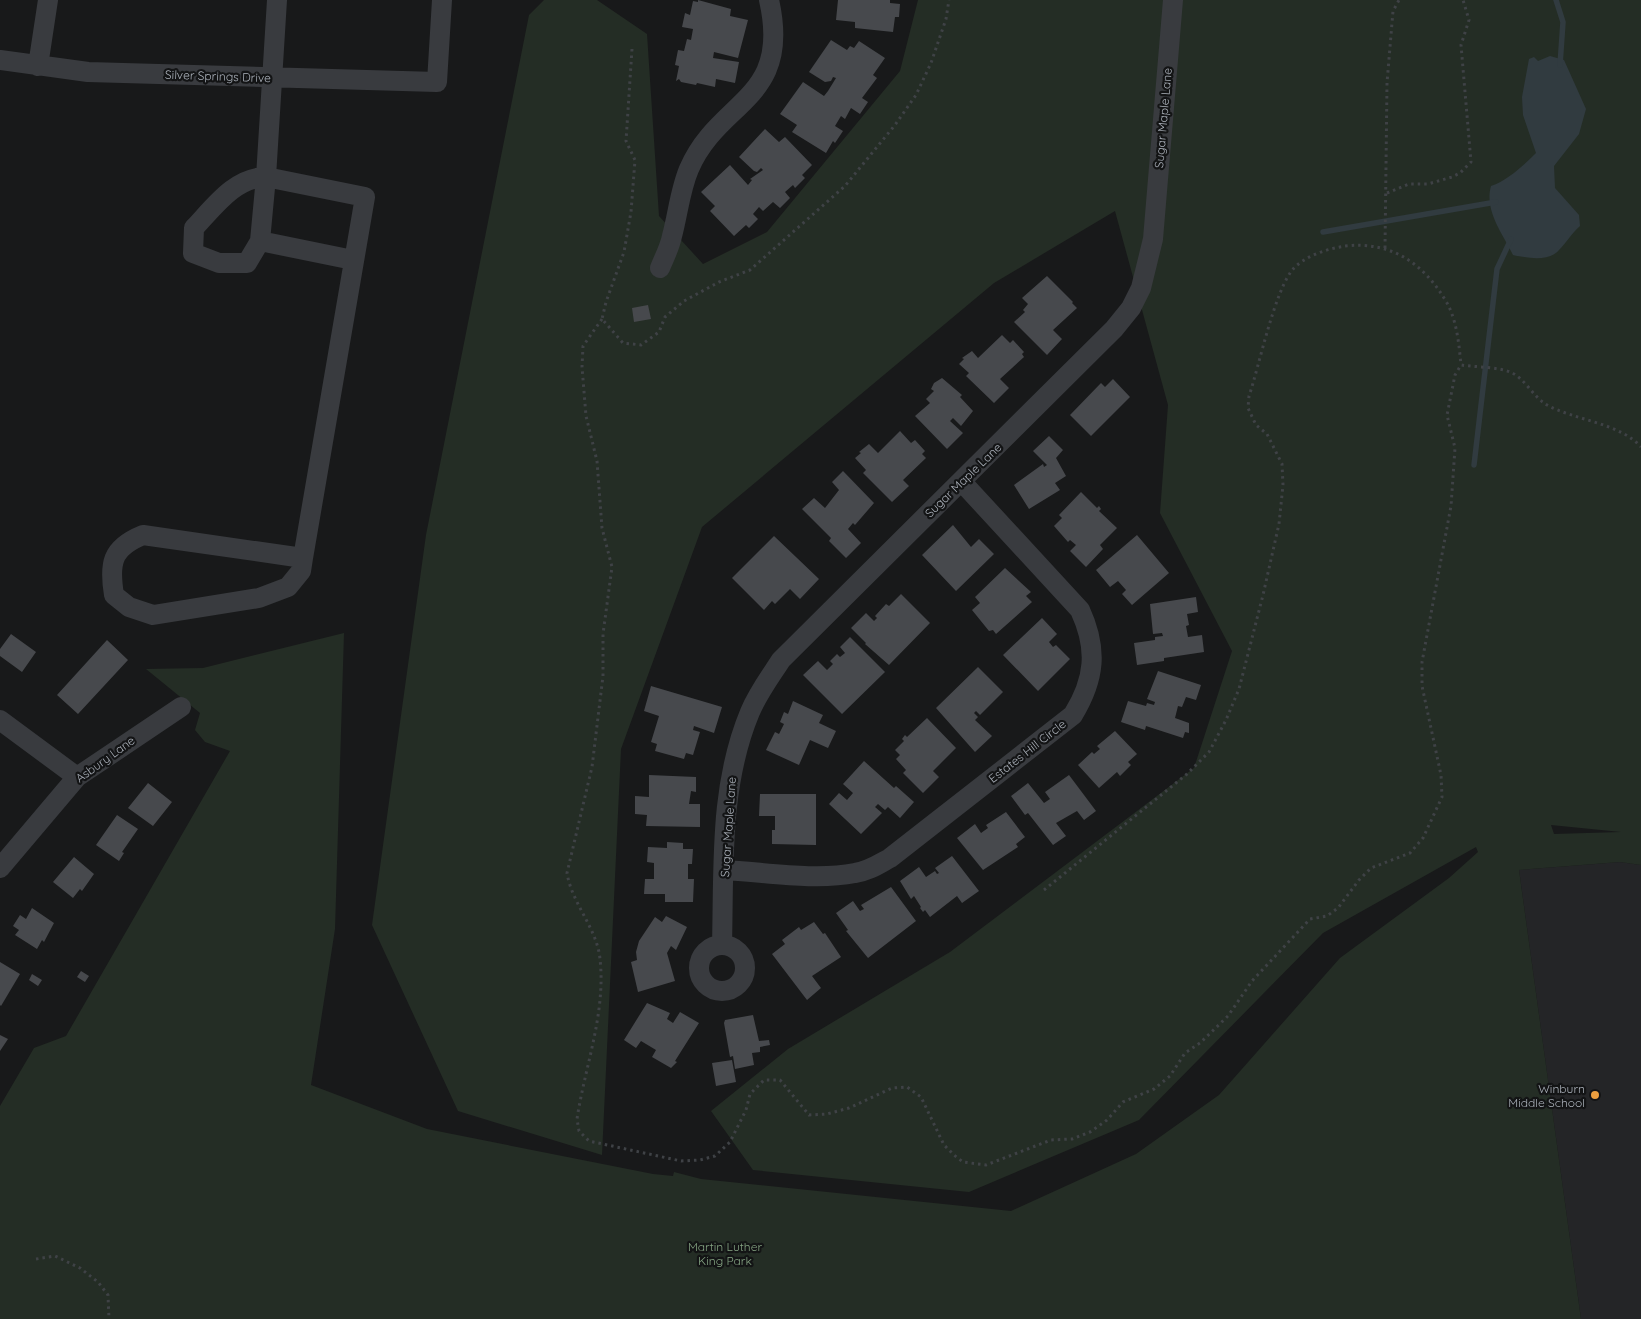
<svg xmlns="http://www.w3.org/2000/svg" width="1641" height="1319" font-family="Quicksand,sans-serif">
<style>
.built{fill:#242527}
.green{fill:#242d25;fill-rule:evenodd}
.water{fill:#313b40}
.lines{fill:none;stroke-linecap:round;stroke-linejoin:round}
.stream{stroke:#313b40;stroke-width:5.5}
.building{fill:#47494d}
.path{stroke:#3f4246;stroke-width:3;stroke-dasharray:2.5 4;stroke-linecap:butt}
.minor{stroke:#393b3f;stroke-width:20}
.poi-dot{fill:#ec9e3f;stroke:#131415;stroke-width:2}
.labels{text-anchor:middle;dominant-baseline:central;stroke-width:4.5;stroke-linejoin:round;paint-order:stroke}
.street-label{font-size:12px;fill:#abb1ba;stroke:#131415}
.poi-label{font-size:12px;fill:#abb1ba;stroke:#131415;text-anchor:end}
.park-label{font-size:12px;fill:#85a483;stroke:#131415}
</style>
<rect width="100%" height="100%" fill="#18191a"/>
<path class="built" d="M 1620,862 L 1641,865 L 1641,1319 L 1581,1319 L 1519,870 Z"/>
<path class="green" d="M 544,0 L 597,0 L 647,34 L 659,216 L 703,264 L 767,232 L 900,71 L 918,0 L 1641,0 L 1641,865 L 1620,862 L 1519,870 L 1581,1319 L 0,1319 L 0,1106 L 34,1048 L 66,1036 L 230,751 L 205,742 L 195,730 L 200,713 L 146,669 L 203,668 L 344,633 L 335,929 L 311,1085 L 427,1129 L 653,1174 L 673,1176 L 674,1172 L 701,1179 L 1011,1211 L 1136,1154 L 1219,1095 L 1340,958 L 1449,878 L 1478,852 L 1476,847 L 1323,933 L 1139,1120 L 969,1192 L 753,1170 L 711,1111 L 788,1049 L 950,952 L 1194,768 L 1232,651 L 1160,513 L 1168,405 L 1115,211 L 994,283 L 702,527 L 621,749 L 602,1155 L 458,1111 L 372,925 L 426,535 L 529,15 ZM 1551,825 L 1621,832 L 1554,834 Z"/>
<path class="water" d="M 1550,56 L 1564,60 L 1586,109 L 1579,134 L 1554,166 L 1555,188 L 1579,215 L 1580,226 C 1571,234 1567,242 1559,250 C 1549,262 1527,258 1513,255 C 1503,234 1484,211 1491,186 C 1508,180 1523,166 1536,153 L 1523,115 L 1522,97 L 1529,59 L 1534,57 L 1538,61 Z"/>
<g class="lines">
<path class="stream" d="M 1556,0 L 1563,22 L 1560,65
M 1323,232 L 1496,202
M 1474,465 L 1497,269 L 1511,239"/>
</g>
<path class="building" d="M 698,0 L 731,9 L 730,16 L 748,20 L 738,58 L 714,52 L 713,58 L 739,62 L 735,83 L 716,79 L 715,87 L 697,83 L 696,85 L 681,82 L 679,79 L 676,81 L 679,66 L 675,65 L 678,50 L 684,51 L 687,39 L 691,40 L 693,29 L 682,27 L 685,13 L 690,15 L 693,1 L 698,2 Z
M 838,0 L 890,0 L 890,3 L 900,4 L 899,17 L 895,17 L 893,32 L 855,28 L 855,22 L 836,20 Z
M 831,40 L 847,50 L 850,46 L 854,48 L 859,41 L 885,58 L 873,75 L 877,78 L 862,98 L 868,102 L 860,114 L 851,108 L 845,119 L 841,116 L 835,126 L 843,131 L 835,143 L 833,141 L 826,153 L 792,132 L 797,125 L 780,114 L 803,82 L 824,96 L 828,91 L 836,78 L 833,77 L 831,81 L 825,82 L 809,72 Z
M 765,129 L 779,142 L 785,137 L 812,165 L 802,175 L 805,178 L 795,188 L 793,185 L 785,192 L 790,198 L 780,208 L 773,202 L 763,211 L 759,207 L 753,214 L 758,219 L 749,228 L 746,225 L 734,236 L 710,211 L 715,206 L 701,192 L 730,165 L 748,185 L 752,180 L 750,179 L 763,170 L 761,168 L 757,172 L 754,171 L 739,157 Z
M 1047,276 L 1073,302 L 1072,303 L 1077,308 L 1053,330 L 1062,339 L 1047,355 L 1014,322 L 1025,312 L 1023,310 L 1028,304 L 1022,298 Z
M 648,305 L 651,319 L 634,322 L 632,308 Z
M 1002,335 L 1010,343 L 1013,340 L 1024,352 L 1022,354 L 1024,357 L 1000,379 L 1009,388 L 994,403 L 966,376 L 969,373 L 959,364 L 964,359 L 962,358 L 972,351 L 978,358 Z
M 942,378 L 962,395 L 960,397 L 973,411 L 961,426 L 953,418 L 950,421 L 963,433 L 947,449 L 915,416 L 930,403 L 926,399 L 934,391 L 931,389 L 934,383 Z
M 1113,379 L 1130,397 L 1091,436 L 1070,415 L 1101,383 L 1105,387 Z
M 900,431 L 911,443 L 915,440 L 925,451 L 922,454 L 926,458 L 903,480 L 909,486 L 892,502 L 863,473 L 866,470 L 855,458 L 861,453 L 859,452 L 869,444 L 878,453 Z
M 1049,436 L 1063,450 L 1056,458 L 1066,476 L 1055,483 L 1060,490 L 1029,509 L 1014,485 L 1043,464 L 1044,467 L 1047,465 L 1033,451 Z
M 843,471 L 874,503 L 855,525 L 853,523 L 848,529 L 861,543 L 846,558 L 829,541 L 831,538 L 802,509 L 814,498 L 825,508 L 839,490 L 832,482 Z
M 1081,492 L 1097,508 L 1099,506 L 1101,509 L 1099,511 L 1117,528 L 1100,545 L 1103,549 L 1086,567 L 1070,551 L 1076,545 L 1070,540 L 1068,542 L 1054,526 L 1062,518 L 1059,515 Z
M 953,525 L 971,547 L 979,539 L 994,554 L 956,591 L 922,555 Z
M 1137,535 L 1169,573 L 1132,605 L 1122,594 L 1126,590 L 1118,581 L 1110,587 L 1096,570 Z
M 774,536 L 819,579 L 800,599 L 790,589 L 775,604 L 772,601 L 764,610 L 732,578 Z
M 1005,568 L 1031,592 L 1026,596 L 1032,602 L 996,634 L 993,630 L 989,631 L 972,610 L 980,603 L 975,597 Z
M 901,594 L 930,623 L 889,665 L 865,644 L 866,643 L 851,628 L 866,613 L 874,621 L 877,618 L 875,616 L 886,604 L 889,606 Z
M 1196,597 L 1198,612 L 1187,614 L 1189,625 L 1186,626 L 1188,637 L 1202,635 L 1204,652 L 1164,658 L 1164,661 L 1137,665 L 1134,643 L 1155,640 L 1155,637 L 1163,636 L 1162,633 L 1153,634 L 1150,604 Z
M 1042,618 L 1057,634 L 1049,642 L 1053,647 L 1056,645 L 1070,659 L 1038,691 L 1003,655 Z
M 11,634 L 36,652 L 22,672 L 0,656 L 0,649 Z
M 850,637 L 885,672 L 842,714 L 803,675 L 818,661 L 827,670 L 833,664 L 830,661 L 837,654 L 840,657 L 845,653 L 840,647 Z
M 107,640 L 128,660 L 78,714 L 57,695 Z
M 978,667 L 1003,692 L 980,715 L 976,711 L 974,713 L 978,717 L 975,720 L 992,736 L 975,752 L 936,708 Z
M 1158,671 L 1201,685 L 1196,700 L 1186,697 L 1182,707 L 1178,706 L 1175,718 L 1189,723 L 1189,733 L 1185,732 L 1183,738 L 1146,726 L 1145,730 L 1121,722 L 1128,701 L 1146,706 L 1147,703 L 1154,705 L 1155,702 L 1147,699 Z
M 651,686 L 722,707 L 714,733 L 694,726 L 693,730 L 700,732 L 693,755 L 686,753 L 684,759 L 655,751 L 657,744 L 651,742 L 659,716 L 644,711 Z
M 793,701 L 823,715 L 819,723 L 836,731 L 828,748 L 810,740 L 799,765 L 766,750 L 775,732 L 779,734 L 784,724 L 780,722 L 784,712 L 788,714 Z
M 927,718 L 956,748 L 933,771 L 939,777 L 923,793 L 903,773 L 906,770 L 896,759 L 900,755 L 895,750 L 904,741 L 902,739 L 905,735 L 907,737 Z
M 1115,731 L 1137,754 L 1128,762 L 1131,765 L 1120,776 L 1117,772 L 1099,788 L 1078,765 L 1092,752 L 1094,754 L 1100,749 L 1097,746 Z
M 864,761 L 894,788 L 896,786 L 914,802 L 900,818 L 888,807 L 885,810 L 878,804 L 875,807 L 882,813 L 861,834 L 829,804 L 839,793 L 847,800 L 853,793 L 843,784 Z
M 649,775 L 696,777 L 696,792 L 691,791 L 689,804 L 700,804 L 700,827 L 646,826 L 647,815 L 635,814 L 635,796 L 649,797 Z
M 1069,775 L 1096,811 L 1084,820 L 1077,811 L 1056,823 L 1066,836 L 1053,845 L 1028,813 L 1025,815 L 1011,796 L 1028,783 L 1044,803 L 1050,799 L 1045,792 Z
M 148,783 L 172,802 L 153,826 L 128,808 Z
M 760,794 L 816,794 L 816,845 L 772,844 L 772,830 L 775,830 L 775,816 L 759,816 Z
M 1006,812 L 1025,837 L 1016,844 L 1018,847 L 983,870 L 957,838 L 975,824 L 981,833 L 988,828 L 986,825 Z
M 117,815 L 138,829 L 122,852 L 124,853 L 119,861 L 96,845 Z
M 667,842 L 683,843 L 683,849 L 693,849 L 692,864 L 688,864 L 688,879 L 694,879 L 693,902 L 665,902 L 665,894 L 644,894 L 645,879 L 654,879 L 654,863 L 647,862 L 648,847 L 667,848 Z
M 952,856 L 979,891 L 962,903 L 957,896 L 930,917 L 925,910 L 923,912 L 920,908 L 921,907 L 914,896 L 911,899 L 900,881 L 919,867 L 926,877 L 935,871 L 937,874 L 939,873 L 935,868 Z
M 74,857 L 94,874 L 82,891 L 80,889 L 73,898 L 53,882 Z
M 891,887 L 916,921 L 868,958 L 846,931 L 848,930 L 836,913 L 853,901 L 860,911 L 864,909 L 861,905 Z
M 32,908 L 54,923 L 44,942 L 42,940 L 37,949 L 15,935 L 19,930 L 13,926 L 20,915 L 26,919 Z
M 666,916 L 687,927 L 676,950 L 671,946 L 667,953 L 675,981 L 638,992 L 631,962 L 637,960 L 636,952 L 639,941 L 655,917 L 662,922 Z
M 814,922 L 823,934 L 825,933 L 841,957 L 812,976 L 821,988 L 807,1000 L 772,954 L 785,944 L 782,940 L 799,927 L 801,930 Z
M 0,962 L 20,974 L 1,1006 L 0,1005 Z
M 81,971 L 89,976 L 85,982 L 77,977 Z
M 32,974 L 42,980 L 38,986 L 29,980 Z
M 647,1003 L 670,1013 L 667,1019 L 673,1023 L 680,1012 L 699,1023 L 675,1061 L 677,1062 L 671,1068 L 652,1057 L 656,1050 L 641,1041 L 636,1048 L 624,1040 Z
M 753,1015 L 759,1041 L 769,1040 L 770,1045 L 760,1047 L 760,1052 L 752,1053 L 754,1065 L 735,1069 L 733,1056 L 730,1057 L 724,1023 L 725,1020 Z
M 0,1035 L 8,1039 L 0,1051 Z
M 732,1060 L 736,1082 L 716,1086 L 712,1063 Z"/>
<g class="lines">
<path class="path" d="M 632,49 L 626,141 L 635,160 L 631,212 L 624,252 L 606,302 L 602,319 L 623,343 L 641,345 L 659,332 L 665,317 L 684,301 L 719,282 L 750,270 L 845,186 L 895,125 L 916,95 L 931,63 L 946,19 L 949,0
M 1387,193 L 1409,184 L 1428,184 L 1452,177 L 1460,173 L 1471,162 L 1461,45 L 1469,20 L 1463,0
M 1385,248 L 1387,83 L 1393,11 L 1399,0
M 602,319 L 583,346 L 582,367 L 586,416 L 597,461 L 602,528 L 612,567 L 603,634 L 603,676 L 592,767 L 567,873 C 572,904 597,928 600,959 C 606,1013 585,1066 577,1119 L 579,1131 L 589,1141 L 681,1161 L 700,1160 L 715,1156 L 730,1142 L 746,1110 L 750,1094 L 764,1080 L 780,1080 L 809,1115 L 827,1114 L 849,1108 L 892,1088 L 907,1087 L 921,1097 L 944,1145 L 954,1155 L 963,1162 L 986,1165 L 1051,1140 L 1072,1139 L 1090,1132 L 1107,1120 L 1123,1102 L 1154,1089 L 1170,1076 L 1185,1053 L 1200,1043 L 1228,1016 L 1252,981 L 1310,919 L 1327,916 L 1338,908 L 1359,880 L 1371,868 L 1410,853 L 1423,838 L 1442,797 L 1441,775 L 1422,686 L 1422,662 L 1451,506 L 1455,448 L 1447,415 L 1455,375 L 1461,365 C 1474,367 1498,367 1510,372 C 1525,378 1533,397 1547,405 C 1574,420 1620,423 1641,447
M 1044,890 L 1187,774 L 1209,752 L 1226,720 L 1239,689 L 1263,595 L 1279,524 L 1283,485 L 1282,464 L 1267,434 L 1256,425 L 1248,408 L 1249,396 C 1259,367 1275,288 1294,268 C 1307,255 1327,249 1345,246 C 1391,241 1424,263 1447,303 C 1457,321 1459,345 1461,365
M 36,1259 L 55,1256 L 80,1268 L 98,1282 L 108,1295 L 109,1319"/>
<path class="minor" d="M 277,0 L 266,177 L 365,197 L 303,558 L 301,571 L 288,587 L 259,598 L 153,615 L 129,607 L 114,595 C 109,564 111,548 143,535 L 303,558
M 0,60 L 88,72 L 437,82 L 442,0
M 38,66 L 48,0
M 260,241 L 247,263 L 219,263 L 193,253 L 194,228 C 214,207 235,177 266,177 L 260,241 L 353,260
M 660,268 C 664,258 670,247 672,236 C 678,214 680,190 689,169 C 719,99 792,101 769,0
M 0,720 L 77,777
M 0,868 L 77,777 L 181,707
M 724,870 C 765,872 815,881 855,873 C 869,871 879,864 890,858 L 1073,715 C 1095,679 1098,649 1080,610 L 962,482
M699 968a23 23 0 1 1 46 0a23 23 0 1 1-46 0Z
M 722,945 C 724,867 719,786 750,712 C 758,693 770,677 781,660 L 1114,329 L 1131,308 L 1141,288 L 1153,239 L 1173,0"/>
</g>
<circle class="poi-dot" cx="1595" cy="1095" r="5"/>
<g class="labels">
<g class="street-label">
<text transform="translate(218 76) rotate(2)">Silver Springs Drive</text>
<text transform="translate(1163 118) rotate(-85)">Sugar Maple Lane</text>
<text transform="translate(963 480) rotate(-44)">Sugar Maple Lane</text>
<text transform="translate(1027 751) rotate(-38)">Estates Hill Circle</text>
<text transform="translate(105 759) rotate(-36)">Asbury Lane</text>
<text transform="translate(728 827) rotate(-86)">Sugar Maple Lane</text>
</g>
<g class="poi-label">
<text x="1585" y="1088">Winburn<tspan x="1585" dy="14">Middle School</tspan></text>
</g>
<g class="park-label">
<text x="725" y="1246">Martin Luther<tspan x="725" dy="14">King Park</tspan></text>
</g>
</g>
</svg>
